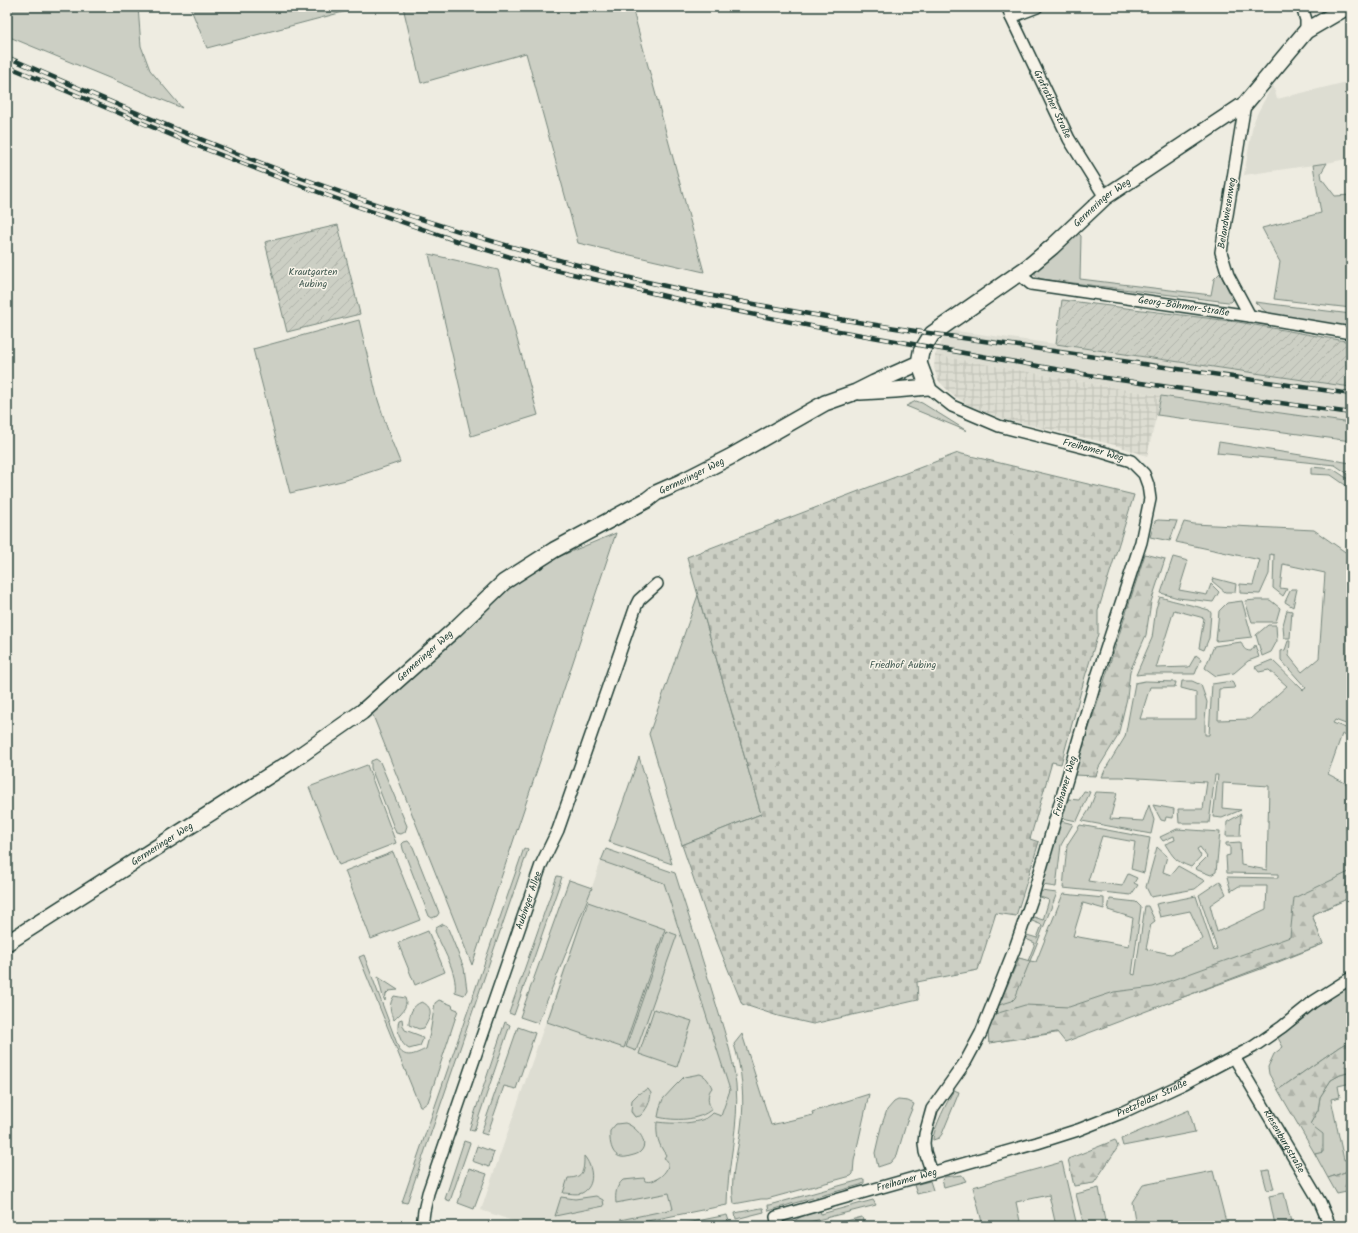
<svg xmlns="http://www.w3.org/2000/svg" width="1358" height="1233" font-family="Kalam,sans-serif">
<style>
.built{fill:#ddddd2}
.industrial{fill:url(#industrial-grid)}
.green{fill:#cccfc4;stroke:#76867c}
.forest{fill:url(#forest-firs);stroke:#76867c}
.cemetery{fill:url(#cemetery-stones);stroke:#76867c}
.garden{fill:url(#garden-furrows);stroke:#76867c}
.lines{fill:none;stroke-linecap:round;stroke-linejoin:round}
.street-casing{stroke:#1f3d34;stroke-width:14}
.secondary-casing{stroke:#1f3d34;stroke-width:18}
.street{stroke:#f7f3e8;stroke-width:11}
.secondary{stroke:#f7f3e8;stroke-width:15}
.rail-casing{stroke:#1f3d34;stroke-width:4.5}
.rail{stroke:#f7f3e8;stroke-width:3;stroke-dasharray:9;stroke-linecap:butt}
.labels{text-anchor:middle;dominant-baseline:central;stroke-width:3;stroke-linejoin:round;paint-order:stroke}
.street-label{font-size:10px;fill:#1f3d34;stroke:#f7f3e8}
.park-label{font-size:10px;fill:#425a51;stroke:#f7f3e8}
</style>
<defs>
<pattern id="industrial-grid" width="8" height="8" patternUnits="userSpaceOnUse"><rect width="8" height="8" fill="#ddddd2"/><path d="M0 4h8M4 0v8" fill="none" stroke="#bdbfb5"/></pattern>
<pattern id="forest-firs" width="22" height="20" patternUnits="userSpaceOnUse"><rect width="22" height="20" fill="#cccfc4"/><path d="M5 1l3.5 6h-7zM16 11l3.5 6h-7z" fill="#afb3a9"/></pattern>
<pattern id="cemetery-stones" width="16" height="16" patternUnits="userSpaceOnUse"><rect width="16" height="16" fill="#cccfc4"/><path d="M2 7V4a2 2 0 0 1 4 0v3zM10 15v-3a2 2 0 0 1 4 0v3z" fill="#afb3a9"/></pattern>
<pattern id="garden-furrows" width="10" height="10" patternUnits="userSpaceOnUse"><rect width="10" height="10" fill="#cccfc4"/><path d="M-1 1l2-2M0 10L10 0M9 11l2-2" fill="none" stroke="#afb3a9"/></pattern>
</defs>
<rect width="100%" height="100%" fill="#eeece1"/>
<filter id="ink" filterUnits="userSpaceOnUse"><feTurbulence type="fractalNoise" baseFrequency=".025" numOctaves="2"/><feDisplacementMap in="SourceGraphic" scale="8" xChannelSelector="R" yChannelSelector="G"/><feConvolveMatrix kernelMatrix="1 2 1 2 8 2 1 2 1" color-interpolation-filters="sRGB"/></filter>
<g filter="url(#ink)">
<path class="built" d="M 1351,81 L 1351,158 L 1327,163 L 1244,175 L 1253,124 L 1257,114 L 1273,84 L 1277,99 Z
M 948,330 L 1056,344 L 1351,387 L 1351,423 L 1161,396 L 935,355 Z
M 601,861 L 664,883 L 730,1090 L 687,1213 L 622,1226 L 527,1226 L 481,1210 Z"/>
<path class="industrial" d="M 935,355 L 1161,396 L 1147,456 L 1115,445 L 1003,419 L 970,406 L 951,394 L 938,380 L 934,368 Z"/>
<path class="green" d="M 7,7 L 138,7 L 141,46 L 150,70 L 182,108 L 7,36 Z
M 190,7 L 362,7 L 207,48 Z
M 403,7 L 632,7 L 704,272 L 578,243 L 526,53 L 421,83 Z
M 1327,163 L 1321,173 L 1322,179 L 1335,196 L 1351,195 L 1351,308 L 1274,299 L 1280,262 L 1262,228 L 1321,213 L 1313,165 Z
M 1077,232 L 1081,236 L 1080,279 L 1211,295 L 1214,279 L 1220,273 L 1233,300 L 1231,302 L 1228,302 L 1041,279 L 1035,275 L 1035,270 Z
M 429,254 L 498,270 L 538,415 L 471,436 Z
M 1255,302 L 1351,314 L 1351,327 L 1267,313 Z
M 359,320 L 377,397 L 390,437 L 400,462 L 346,480 L 290,493 L 253,349 Z
M 1161,396 L 1351,423 L 1351,441 L 1157,415 Z
M 916,401 L 922,403 L 967,431 L 906,406 Z
M 1219,442 L 1351,463 L 1351,476 L 1335,465 L 1217,453 Z
M 1311,467 L 1333,469 L 1351,481 L 1351,489 L 1331,475 L 1311,474 Z
M 1158,520 L 1177,521 L 1170,541 L 1150,537 L 1155,521 Z
M 1184,522 L 1194,524 L 1314,530 L 1351,556 L 1351,726 L 1335,720 L 1333,723 L 1351,730 L 1351,738 L 1342,734 L 1328,774 L 1351,786 L 1351,897 L 1312,915 L 1323,944 L 1261,969 L 1164,1004 L 1075,1030 L 989,1043 L 988,1032 L 1019,958 L 1028,961 L 1035,943 L 1026,939 L 1027,935 L 1037,938 L 1042,925 L 1032,921 L 1034,917 L 1043,920 L 1049,900 L 1040,897 L 1041,891 L 1057,893 L 1030,961 L 1036,962 L 1063,894 L 1104,898 L 1104,909 L 1083,903 L 1073,936 L 1129,946 L 1133,918 L 1108,910 L 1110,899 L 1136,902 L 1141,907 L 1132,974 L 1135,975 L 1145,906 L 1148,906 L 1155,921 L 1151,924 L 1146,949 L 1171,954 L 1203,939 L 1190,911 L 1160,917 L 1156,904 L 1196,896 L 1214,951 L 1217,949 L 1199,895 L 1220,881 L 1226,894 L 1210,905 L 1217,932 L 1266,909 L 1267,886 L 1239,886 L 1231,891 L 1227,877 L 1278,878 L 1278,874 L 1227,873 L 1226,856 L 1230,855 L 1230,846 L 1226,846 L 1226,843 L 1240,842 L 1241,865 L 1267,870 L 1269,786 L 1223,783 L 1222,808 L 1241,810 L 1222,818 L 1213,817 L 1218,775 L 1215,775 L 1209,823 L 1179,823 L 1178,809 L 1203,809 L 1207,782 L 1121,777 L 1102,777 L 1106,768 L 1125,737 L 1135,683 L 1145,681 L 1176,682 L 1175,687 L 1150,687 L 1140,719 L 1196,719 L 1196,692 L 1181,688 L 1182,681 L 1192,681 L 1201,685 L 1207,702 L 1205,719 L 1205,735 L 1209,735 L 1212,684 L 1232,681 L 1235,688 L 1219,689 L 1218,720 L 1250,719 L 1287,686 L 1269,670 L 1259,672 L 1255,667 L 1272,660 L 1303,690 L 1306,688 L 1281,660 L 1281,651 L 1285,650 L 1288,641 L 1290,641 L 1289,656 L 1302,672 L 1319,658 L 1325,573 L 1283,564 L 1280,588 L 1287,589 L 1283,596 L 1273,588 L 1274,555 L 1270,554 L 1269,574 L 1260,594 L 1240,593 L 1240,584 L 1253,585 L 1260,560 L 1176,542 Z
M 616,533 L 472,965 L 372,713 L 523,576 L 558,557 Z
M 1173,557 L 1188,561 L 1179,590 L 1207,595 L 1211,584 L 1219,592 L 1213,602 L 1178,598 L 1161,593 Z
M 1213,578 L 1236,584 L 1235,592 L 1225,592 L 1212,581 Z
M 1291,589 L 1297,589 L 1293,607 L 1285,602 Z
M 698,595 L 761,814 L 682,845 L 649,734 Z
M 1160,597 C 1176,602 1193,605 1209,610 L 1211,613 L 1209,638 L 1204,650 L 1199,648 L 1204,618 L 1174,610 L 1156,668 L 1189,667 L 1196,655 L 1201,659 L 1195,674 L 1145,674 L 1136,675 L 1152,638 L 1156,608 Z
M 1256,600 L 1270,600 L 1280,608 L 1276,622 L 1252,622 L 1245,601 Z
M 1242,601 L 1252,637 L 1216,641 L 1219,611 L 1227,603 Z
M 1287,610 L 1292,611 L 1290,638 L 1284,638 L 1283,625 Z
M 1268,625 L 1276,625 L 1277,641 L 1271,652 L 1262,656 L 1256,635 Z
M 1241,642 C 1243,647 1244,651 1251,651 L 1255,645 L 1259,657 L 1248,661 L 1234,673 L 1216,676 L 1205,668 L 1214,646 Z
M 639,757 L 672,864 L 609,842 Z
M 376,759 L 380,762 L 407,826 L 405,832 L 401,834 L 396,833 L 371,768 L 371,761 Z
M 367,765 L 396,843 L 339,865 L 309,787 Z
M 1084,791 L 1090,792 L 1077,821 L 1062,818 L 1068,799 L 1079,800 Z
M 1096,792 L 1117,793 L 1110,819 L 1143,821 L 1149,805 L 1154,820 L 1151,834 L 1082,821 L 1089,810 Z
M 1153,805 L 1174,809 L 1173,818 L 1166,817 L 1165,821 L 1161,820 Z
M 1241,814 L 1240,836 L 1226,836 L 1227,822 Z
M 1061,821 L 1073,824 L 1061,845 L 1056,887 L 1042,885 Z
M 1080,825 L 1150,838 L 1144,873 L 1131,869 L 1135,842 L 1102,836 L 1088,881 L 1122,886 L 1128,874 L 1137,878 L 1134,883 L 1138,885 L 1131,895 L 1063,888 L 1067,845 Z
M 1177,829 L 1220,832 L 1216,872 L 1211,875 L 1195,869 L 1207,857 L 1200,847 L 1197,849 L 1201,856 L 1191,867 C 1175,861 1174,858 1165,844 L 1175,840 L 1174,836 L 1163,841 L 1160,837 Z
M 408,841 L 413,847 L 438,910 L 439,913 L 437,916 L 432,918 L 429,916 L 403,849 L 402,844 L 404,842 Z
M 1157,847 L 1167,856 L 1163,872 L 1171,875 L 1178,866 L 1205,881 L 1195,889 L 1151,897 L 1146,887 Z
M 524,848 L 528,850 L 407,1203 L 402,1202 Z
M 606,849 L 675,873 C 689,917 703,961 716,1004 C 724,1031 733,1056 736,1084 C 740,1125 727,1164 727,1205 L 622,1226 L 620,1220 L 673,1209 L 669,1193 L 616,1203 C 615,1194 616,1186 623,1180 L 644,1178 L 645,1181 C 656,1185 677,1165 664,1158 L 666,1155 C 658,1144 656,1135 657,1122 C 672,1124 703,1125 713,1113 L 721,1116 L 730,1090 L 664,883 L 601,861 Z
M 393,852 L 420,920 L 371,939 L 345,871 Z
M 557,876 L 562,877 L 514,1015 L 509,1013 Z
M 569,880 L 592,888 L 538,1023 L 520,1017 Z
M 588,902 L 665,929 L 624,1048 L 547,1022 Z
M 443,924 L 447,926 L 464,968 L 467,990 L 464,995 L 455,992 C 458,973 442,948 435,931 L 436,928 Z
M 428,931 L 445,972 L 415,985 L 398,943 Z
M 666,931 L 677,935 L 636,1051 L 626,1047 Z
M 364,955 L 399,1049 C 406,1060 417,1053 426,1049 L 430,1033 L 435,1003 L 439,1000 L 452,1005 L 453,1008 L 458,1010 L 428,1102 L 423,1106 L 420,1106 L 416,1097 L 359,957 Z
M 378,977 L 398,990 L 389,991 L 386,994 L 385,1001 L 383,997 Z
M 1351,985 L 1351,1040 L 1339,1047 L 1278,1090 L 1269,1074 L 1268,1067 L 1274,1054 L 1283,1047 L 1278,1038 L 1326,1000 Z
M 394,996 L 405,998 C 409,1007 400,1014 394,1020 C 389,1011 389,1004 394,996 Z
M 422,1002 C 435,1008 430,1018 424,1028 L 419,1029 L 409,1025 C 409,1015 412,1005 422,1002 Z
M 654,1009 L 692,1021 L 677,1067 L 639,1054 Z
M 402,1019 L 403,1026 L 405,1030 L 421,1036 L 423,1039 L 420,1046 L 409,1049 C 400,1044 396,1030 399,1020 Z
M 505,1022 L 510,1025 L 474,1131 L 469,1130 Z
M 518,1027 L 535,1033 L 516,1089 L 504,1086 L 487,1135 L 481,1133 Z
M 742,1034 L 771,1125 L 813,1115 L 812,1112 L 869,1094 L 854,1161 L 853,1174 L 851,1176 L 767,1199 L 761,1199 L 734,1204 C 729,1179 738,1153 741,1128 C 745,1100 742,1070 734,1044 Z
M 1351,1072 L 1351,1083 L 1338,1086 L 1340,1097 L 1331,1099 L 1344,1160 L 1351,1158 L 1351,1170 L 1328,1178 L 1315,1154 L 1323,1151 L 1310,1124 L 1318,1110 L 1320,1097 L 1331,1080 L 1340,1075 Z
M 700,1074 C 706,1076 709,1081 712,1088 C 707,1093 707,1104 712,1109 C 699,1121 674,1121 658,1117 L 660,1107 L 663,1099 L 674,1087 L 684,1077 Z
M 954,1090 L 959,1092 L 958,1095 L 942,1134 L 939,1138 L 933,1140 C 933,1129 948,1100 954,1090 Z
M 898,1100 L 908,1101 L 914,1104 L 907,1121 L 897,1155 L 890,1163 L 878,1167 L 875,1153 L 881,1127 L 887,1110 L 894,1102 Z
M 1189,1110 L 1195,1132 L 1123,1146 L 1121,1139 Z
M 625,1123 C 635,1126 650,1141 641,1151 C 639,1154 634,1155 630,1156 C 613,1162 609,1145 610,1131 L 616,1124 Z
M 464,1141 L 470,1143 L 450,1201 L 445,1199 Z
M 477,1146 L 494,1152 L 489,1167 L 472,1161 Z
M 584,1156 C 593,1166 596,1186 582,1193 C 576,1195 569,1193 563,1193 L 568,1178 C 584,1178 584,1169 584,1156 Z
M 1062,1162 L 1077,1226 L 1056,1226 L 1049,1195 L 1016,1202 L 1021,1226 L 983,1226 L 973,1187 Z
M 469,1168 L 487,1174 L 474,1209 L 458,1203 Z
M 1269,1170 L 1274,1189 L 1267,1190 L 1262,1171 Z
M 1213,1171 L 1227,1226 L 1136,1226 L 1132,1202 L 1143,1185 Z
M 962,1175 L 966,1181 L 944,1187 L 942,1180 L 944,1177 Z
M 864,1179 L 864,1183 L 860,1185 L 791,1204 L 769,1211 L 768,1205 L 770,1205 Z
M 930,1181 L 933,1190 L 917,1194 L 914,1185 Z
M 1099,1188 L 1106,1226 L 1084,1226 L 1076,1194 Z
M 1284,1193 L 1291,1222 L 1275,1225 L 1269,1196 Z
M 596,1196 L 603,1200 L 604,1206 L 555,1216 L 561,1197 L 575,1199 Z
M 873,1200 L 876,1205 L 802,1224 L 789,1226 C 797,1216 809,1214 820,1211 L 821,1214 Z
M 761,1208 L 763,1208 L 764,1212 L 736,1219 L 735,1213 Z
M 727,1215 L 729,1221 L 704,1226 L 672,1226 Z
M 862,1217 L 864,1225 L 827,1226 Z"/>
<path class="forest" d="M 1145,554 L 1165,559 L 1151,602 L 1146,635 L 1130,671 L 1127,698 L 1118,736 L 1099,767 L 1096,776 L 1074,775 Z
M 1351,871 L 1351,897 L 1312,915 L 1323,944 L 1065,1042 L 1057,1032 L 989,1043 L 988,1032 L 995,1014 L 1025,1005 L 1069,1007 L 1114,992 L 1153,987 L 1290,937 L 1294,898 Z
M 1019,958 L 1030,961 L 1015,998 L 1012,1001 L 999,1005 Z
M 1351,1040 L 1351,1072 L 1340,1075 L 1331,1080 L 1320,1097 L 1318,1110 L 1310,1124 L 1323,1134 L 1323,1152 L 1315,1154 L 1278,1090 L 1339,1047 Z
M 648,1089 L 651,1093 C 650,1103 647,1109 640,1116 L 635,1117 L 631,1112 L 632,1100 L 638,1094 Z
M 1115,1140 L 1118,1147 L 1094,1183 L 1074,1186 L 1068,1159 Z
M 1351,1170 L 1351,1191 L 1337,1194 L 1328,1178 Z"/>
<path class="cemetery" d="M 958,453 L 1134,495 L 1098,611 L 1098,634 L 1084,680 L 1061,764 L 1052,762 L 1030,839 L 1039,842 L 1016,916 L 996,913 L 978,970 L 917,982 L 918,1000 L 813,1024 L 778,1016 L 742,1004 L 705,912 L 682,845 L 761,814 L 687,557 Z"/>
<path class="garden" d="M 338,225 L 360,314 L 287,332 L 265,242 Z
M 1062,300 L 1238,322 L 1351,342 L 1351,387 L 1056,344 Z"/>
<g class="lines">
<defs>
<g id="street">
<path id="s1" d="M 1008,7 L 1011,17 L 1069,139 L 1105,197"/>
<path d="M 1302,7 L 1306,20 L 1306,31"/>
<path d="M 1011,17 L 1037,7"/>
<path d="M 1245,104 L 1221,252 L 1228,275 L 1250,316"/>
<path id="s2" d="M 1019,274 L 1031,284 L 1250,316 L 1351,333"/>
<path id="s3" d="M 928,387 L 952,406 L 999,426 L 1102,452 L 1131,461 L 1144,474 L 1148,485 L 1150,499 L 1141,542 L 1096,680 L 1032,899 L 1016,945 L 981,1033 L 966,1061 L 932,1109 L 925,1134 L 924,1143 L 925,1152 L 932,1173"/>
<path id="s4" d="M 1234,1057 L 1320,1202 L 1330,1226"/>
<path id="s5" d="M 422,1226 L 424,1211 L 428,1193 L 541,865 L 558,830 L 636,606 L 639,600 L 657,584"/>
<path id="s6" d="M 778,1226 L 776,1217 L 1037,1143 L 1078,1130 L 1121,1113 L 1183,1084 L 1253,1047 L 1282,1027 L 1313,1002 L 1351,978"/>
</g>
<g id="secondary">
<path d="M 860,392 L 895,390 L 928,387 L 919,363"/>
<path id="s7" d="M 7,943 L 292,761 L 362,712 L 454,630 L 504,582 L 554,550 L 647,500 L 656,493 L 681,482 L 730,457 L 825,403 L 856,392 L 874,383 L 919,363 L 921,352 L 932,334 L 1028,267 L 1052,247 L 1105,197 L 1245,104 L 1306,31 L 1347,7"/>
</g>
</defs>
<use href="#street" class="street-casing"/>
<use href="#secondary" class="secondary-casing"/>
<use href="#street" class="street"/>
<use href="#secondary" class="secondary"/>
<defs>
<path id="rail" d="M 7,57 C 99,97 191,137 285,172 C 390,211 497,245 605,272 C 739,305 876,326 1012,345 C 1125,362 1238,378 1351,394
M 7,66 L 195,145 L 280,178 L 356,206 L 457,241 L 547,268 L 686,301 L 816,327 L 1106,378 L 1351,413"/>
</defs>
<use href="#rail" class="rail-casing"/>
<use href="#rail" class="rail"/>
</g>
</g>
<g class="labels">
<g class="street-label">
<text stroke="none"><textPath href="#s1" startOffset="107">Grafrather Straße</textPath></text>
<text stroke="none"><textPath href="#s7" startOffset="1334">Germeringer Weg</textPath></text>
<text transform="translate(1227 213) rotate(-81)">Belandwiesenweg</text>
<text stroke="none"><textPath href="#s2" startOffset="170">Georg-Böhmer-Straße</textPath></text>
<text stroke="none"><textPath href="#s3" startOffset="179">Freihamer Weg</textPath></text>
<text stroke="none"><textPath href="#s7" startOffset="832">Germeringer Weg</textPath></text>
<text stroke="none"><textPath href="#s7" startOffset="508">Germeringer Weg</textPath></text>
<text transform="translate(1065 786) rotate(-74)">Freihamer Weg</text>
<text stroke="none"><textPath href="#s7" startOffset="184">Germeringer Weg</textPath></text>
<text stroke="none"><textPath href="#s5" startOffset="343">Aubinger Allee</textPath></text>
<text stroke="none"><textPath href="#s6" startOffset="404">Pretzfelder Straße</textPath></text>
<text stroke="none"><textPath href="#s4" startOffset="98">Riesenburgstraße</textPath></text>
<text stroke="none"><textPath href="#s6" startOffset="145">Freihamer Weg</textPath></text>
</g>
<g class="park-label">
<text x="313" y="272">Krautgarten<tspan x="313" dy="12">Aubing</tspan></text>
<text x="903" y="665">Friedhof Aubing</text>
</g>
</g>
<rect width="1358" height="1233" fill="none" stroke="#f7f3e8" stroke-width="24"/>
<rect x="12" y="12" width="1334" height="1209" fill="none" stroke="#1f3d34" stroke-width="1.5" filter="url(#ink)"/>
</svg>
